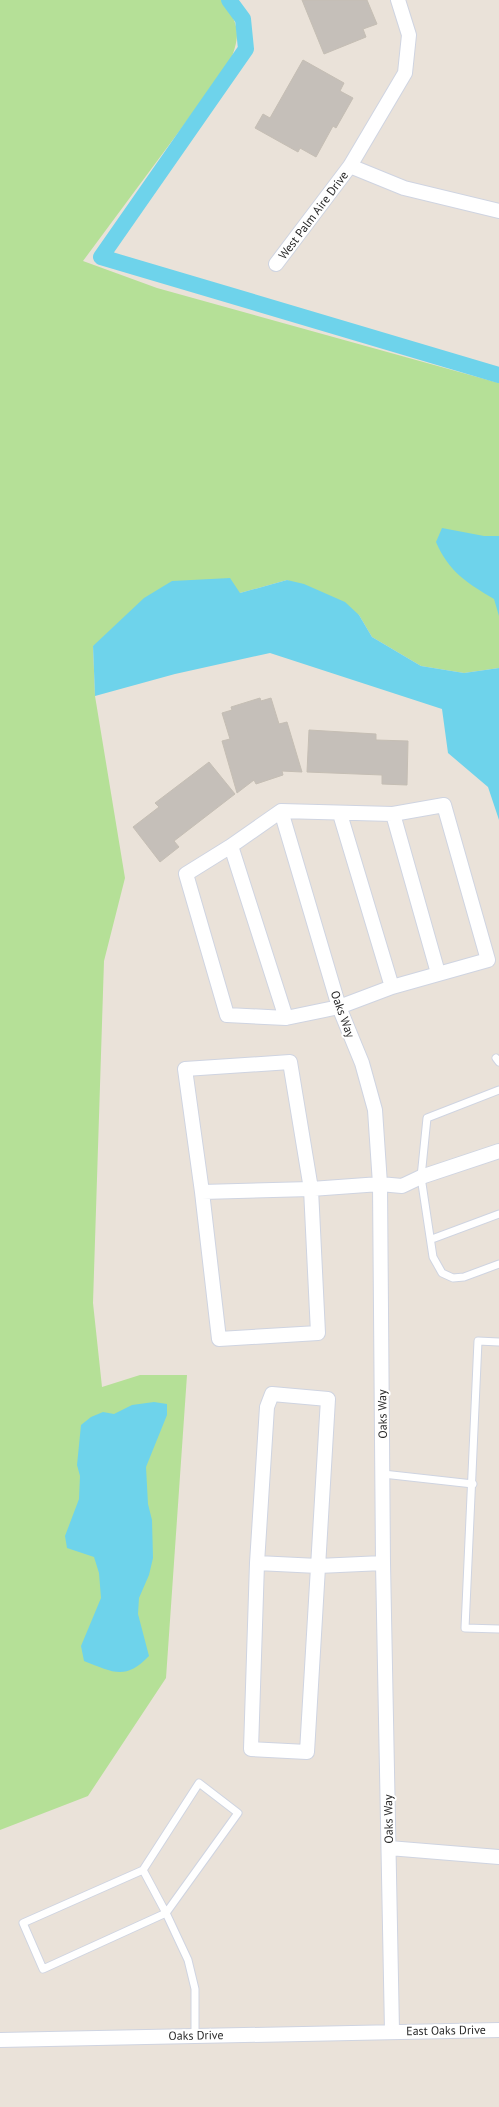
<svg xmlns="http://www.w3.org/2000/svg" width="499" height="2107" font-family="'PT Sans',sans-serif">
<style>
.green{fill:#b5e097}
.water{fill:#6ed3eb}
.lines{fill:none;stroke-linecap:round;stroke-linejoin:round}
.canal{stroke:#6ed3eb;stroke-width:16}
.building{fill:#c5bfb9;stroke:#c5beb4}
.service-casing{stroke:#cfd4e1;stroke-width:9}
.minor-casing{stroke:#cfd4e1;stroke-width:16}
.service{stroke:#fff;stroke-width:7}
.minor{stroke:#fff;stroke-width:14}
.labels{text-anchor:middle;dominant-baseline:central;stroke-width:4;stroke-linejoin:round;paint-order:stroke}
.street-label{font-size:12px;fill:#282828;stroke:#fff}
</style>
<rect width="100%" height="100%" fill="#eae2d9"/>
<path class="green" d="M 0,0 L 222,0 C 240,25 241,35 229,64 L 83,261 L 157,288 L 499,383 L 499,668 L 464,673 L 421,666 L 372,637 L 359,615 L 287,580 L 240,593 L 93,646 L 95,696 L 125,878 L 104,961 L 93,1303 L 102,1387 L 140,1375 L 187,1375 L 166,1678 L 88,1796 L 0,1830 Z"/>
<path class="water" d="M 442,528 L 484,536 L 499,536 L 499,616 L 494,599 C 467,583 449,572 436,542 Z
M 230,578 L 240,593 L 287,580 L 304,584 L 345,602 L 359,615 L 372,637 L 421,666 L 464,673 L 499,668 L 499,820 L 488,787 L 448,753 L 442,709 L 270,653 L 175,674 L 95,696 L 93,646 L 144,598 L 172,581 Z
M 154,1402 L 167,1404 L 167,1415 L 146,1467 L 148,1504 L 152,1520 L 153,1558 L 149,1575 L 139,1598 L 138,1614 L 149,1656 C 125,1681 113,1672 84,1661 L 81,1646 L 101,1598 L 99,1573 L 94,1557 L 67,1548 L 65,1536 L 79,1499 L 80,1476 L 77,1465 L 81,1425 L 91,1417 L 103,1412 L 114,1414 L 132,1405 Z"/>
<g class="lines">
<path class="canal" d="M 229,0 L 243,19 L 246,49 L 101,257 L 499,375"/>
</g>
<path class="building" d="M 302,0 L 367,0 L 377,24 L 363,29 L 366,37 L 324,54 Z
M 303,60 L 344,83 L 340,91 L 353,98 L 336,128 L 333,126 L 316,157 L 300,148 L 298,152 L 255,128 L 263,114 L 270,118 Z
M 260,698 L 261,701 L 271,698 L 279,724 L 287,722 L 302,772 L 282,771 L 283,775 L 256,784 L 254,780 L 237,793 L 222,741 L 230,739 L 222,713 L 232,710 L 231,707 Z
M 309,730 L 376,734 L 376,740 L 408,741 L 407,785 L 382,784 L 382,775 L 307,772 Z
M 209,762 L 235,794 L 174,841 L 179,847 L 160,862 L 133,827 L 159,807 L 155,803 Z"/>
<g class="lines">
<defs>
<path id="service" d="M 496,1058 L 499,1062
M 499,1090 L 427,1118 L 421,1177 L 433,1257 L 442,1273 L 453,1278 L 464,1277 L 499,1264
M 432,1239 L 499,1214
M 499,1342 L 478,1341 L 465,1628 L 499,1629
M 383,1474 L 473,1484
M 143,1870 L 166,1913 L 43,1969 L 23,1923 L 143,1870 L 199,1783 L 238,1813 L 166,1913 L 188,1960 L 195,1989 L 195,2035"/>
<path id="minor" d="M 350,166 L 404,188 L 499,211
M 276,264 L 350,166 L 405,73 L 409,35 L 398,0
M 444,805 L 488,960 L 392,987 L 339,1007 L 286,1018 L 227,1015 L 186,874 L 231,846 L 281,811 L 393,814 Z
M 281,811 L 339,1007 L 362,1063 L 375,1110 L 380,1184 L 383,1563 L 392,2031
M 340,814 L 392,987
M 393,814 L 438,973
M 231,846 L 286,1018
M 290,1062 L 311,1189 L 318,1333 L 219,1339 L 202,1192 L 185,1069 Z
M 202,1192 L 311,1189 L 380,1184 L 402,1186 L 421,1177 L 499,1151
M 272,1394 L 328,1399 L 307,1752 L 251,1749 L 257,1563 L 267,1407 Z
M 257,1563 L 318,1566 L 383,1563
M 389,1848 L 499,1857
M 0,2040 L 499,2030"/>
</defs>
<use href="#service" class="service-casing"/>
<use href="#minor" class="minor-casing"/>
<use href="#service" class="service"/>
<use href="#minor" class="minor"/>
</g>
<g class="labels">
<g class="street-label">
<text transform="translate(313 215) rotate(-53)">West Palm Aire Drive</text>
<text transform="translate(343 1014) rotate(70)">Oaks Way</text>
<text transform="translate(382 1414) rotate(-91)">Oaks Way</text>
<text transform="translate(388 1819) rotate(-91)">Oaks Way</text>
<text transform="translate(446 2030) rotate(-1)">East Oaks Drive</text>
<text transform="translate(196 2035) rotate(-1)">Oaks Drive</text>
</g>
</g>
</svg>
